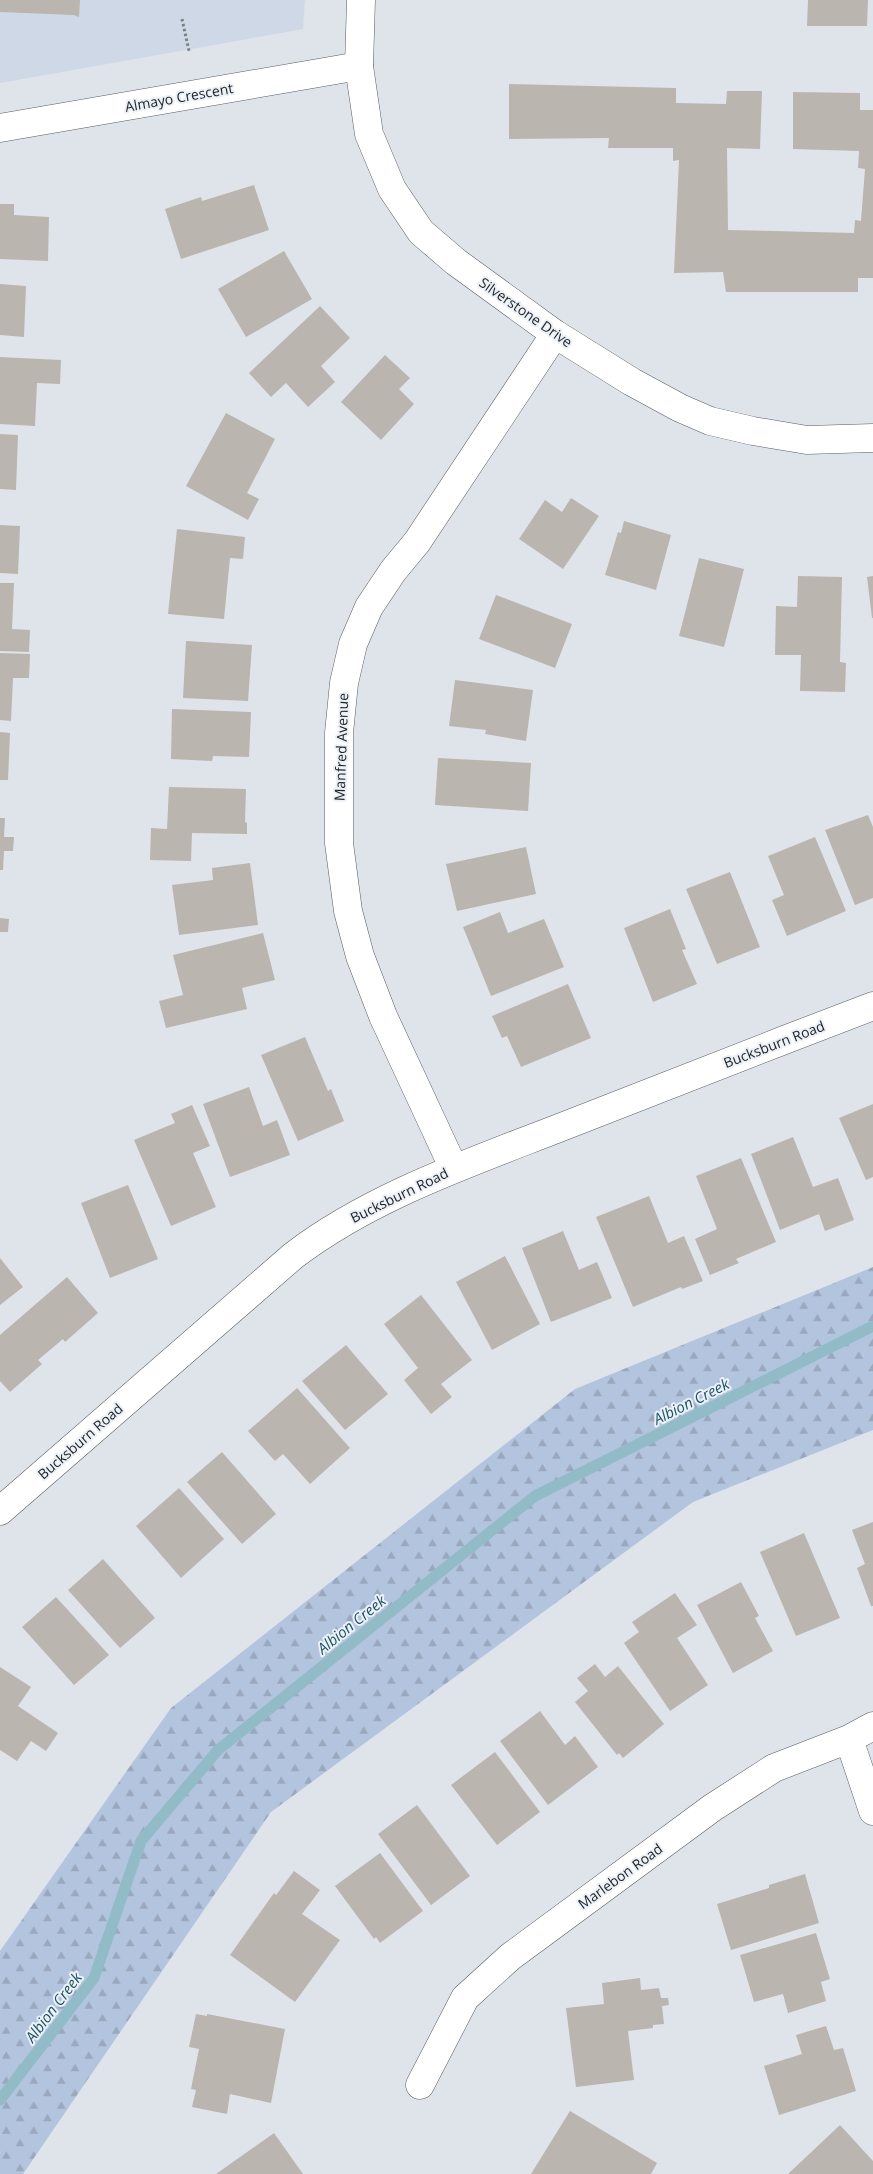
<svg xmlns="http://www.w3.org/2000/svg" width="873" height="2174" font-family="'Open Sans',sans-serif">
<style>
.built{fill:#cfd8e6}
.forest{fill:url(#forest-firs)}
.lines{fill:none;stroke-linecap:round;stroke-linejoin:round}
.stream{stroke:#91bbc7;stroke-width:11}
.building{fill:#bbb5af}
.minor-casing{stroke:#585c63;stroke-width:29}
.tertiary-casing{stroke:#585c63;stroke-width:29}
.path{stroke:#7c7f84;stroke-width:3;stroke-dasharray:2.5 2.5;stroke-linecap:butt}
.minor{stroke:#fff;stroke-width:28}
.tertiary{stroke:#fff;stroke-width:28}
.labels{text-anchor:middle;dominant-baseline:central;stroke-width:4;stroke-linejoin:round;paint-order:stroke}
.street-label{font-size:14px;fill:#1e2023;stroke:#ecf1f8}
.water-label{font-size:15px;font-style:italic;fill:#1d5563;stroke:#ecf1f8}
</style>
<defs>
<pattern id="forest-firs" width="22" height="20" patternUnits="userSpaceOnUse" patternTransform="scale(1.25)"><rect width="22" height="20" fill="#b3c4de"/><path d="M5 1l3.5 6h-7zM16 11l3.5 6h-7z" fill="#9aa8be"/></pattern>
</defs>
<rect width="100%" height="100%" fill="#dfe4eb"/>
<path class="built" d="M 0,0 L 305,0 L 303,29 L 0,83 Z"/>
<path class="forest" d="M 873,1267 L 873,1430 L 693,1502 L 271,1812 L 23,2174 L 0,2174 L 0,1951 L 171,1708 L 575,1389 Z"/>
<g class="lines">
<path class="stream" d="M 0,2100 L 94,1978 L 141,1841 L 218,1750 L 535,1496 L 873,1326"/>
</g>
<path class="building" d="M 0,0 L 80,0 L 79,17 L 73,15 L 0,12 Z
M 808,0 L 868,0 L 867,26 L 807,26 Z
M 509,84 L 676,88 L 676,103 L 726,104 L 727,91 L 762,91 L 760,149 L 727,148 L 728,230 L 854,233 L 855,220 L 861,221 L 865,169 L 858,168 L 859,151 L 793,149 L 793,92 L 860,93 L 860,110 L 873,110 L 873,278 L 858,278 L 858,292 L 726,292 L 723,272 L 674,273 L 679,160 L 673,161 L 673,148 L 608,148 L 609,138 L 509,139 Z
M 254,185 L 269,230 L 181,259 L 165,209 L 201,197 L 202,201 Z
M 0,204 L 14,204 L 14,215 L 49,217 L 48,261 L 0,259 Z
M 284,251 L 312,299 L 246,337 L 218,289 Z
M 0,284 L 26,286 L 24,337 L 0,335 Z
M 320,306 L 350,338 L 321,366 L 335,382 L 308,407 L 286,383 L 271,397 L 249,373 Z
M 385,355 L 410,378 L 399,389 L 414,404 L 381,440 L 341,402 Z
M 0,357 L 61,360 L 60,384 L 37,383 L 35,426 L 0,424 Z
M 226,413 L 275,439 L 247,493 L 259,499 L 248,520 L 186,486 Z
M 0,434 L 18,435 L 16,490 L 0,489 Z
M 571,498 L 599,516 L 563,569 L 519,539 L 545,500 L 562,512 Z
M 624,521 L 671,535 L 656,590 L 605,575 L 618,532 L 621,533 Z
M 0,525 L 20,526 L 18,574 L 0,573 Z
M 177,529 L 245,537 L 243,559 L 230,558 L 224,619 L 168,614 Z
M 699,558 L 744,569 L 724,647 L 679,636 Z
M 798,576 L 842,577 L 840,662 L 846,663 L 845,692 L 800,691 L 801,655 L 775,655 L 776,606 L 797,607 Z
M 873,576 L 873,618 L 872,618 L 867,577 Z
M 0,583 L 14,583 L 12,629 L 30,630 L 29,652 L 0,651 Z
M 496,595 L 572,624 L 555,668 L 479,639 Z
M 186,641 L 252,645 L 248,701 L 183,698 Z
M 0,653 L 30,654 L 29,678 L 13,678 L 11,721 L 0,720 Z
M 455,680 L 533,690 L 526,741 L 485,734 L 486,730 L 449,726 Z
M 172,709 L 251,712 L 249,757 L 213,756 L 212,761 L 171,759 Z
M 0,732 L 10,733 L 8,780 L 0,780 Z
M 438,758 L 531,763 L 528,811 L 435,805 Z
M 169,787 L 246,789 L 245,822 L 247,823 L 247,834 L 192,833 L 191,861 L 150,860 L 151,828 L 167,829 Z
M 868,815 L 873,827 L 873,898 L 855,905 L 825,830 Z
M 0,818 L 5,818 L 4,837 L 14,837 L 13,851 L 4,851 L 3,870 L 0,870 Z
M 815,837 L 846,911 L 787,936 L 772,900 L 784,895 L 768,856 Z
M 526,847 L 536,894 L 457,911 L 446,864 Z
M 250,863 L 258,925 L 179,935 L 172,885 L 213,880 L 212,868 Z
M 730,872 L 760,947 L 717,964 L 686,889 Z
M 670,909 L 686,949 L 682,950 L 697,984 L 653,1002 L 624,928 Z
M 500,912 L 508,933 L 544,919 L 564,967 L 491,996 L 463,927 Z
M 0,918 L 9,919 L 8,932 L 0,932 Z
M 263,933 L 275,980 L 242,988 L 247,1009 L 166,1028 L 159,1001 L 183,995 L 173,955 Z
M 568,984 L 591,1038 L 521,1067 L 507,1036 L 502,1038 L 492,1016 Z
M 305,1037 L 328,1091 L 331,1089 L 344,1121 L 298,1141 L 261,1055 Z
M 249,1087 L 263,1126 L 277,1120 L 290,1155 L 230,1177 L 203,1104 Z
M 873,1104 L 873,1177 L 866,1180 L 839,1118 Z
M 192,1105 L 210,1146 L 193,1153 L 216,1207 L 171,1226 L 134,1140 L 175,1123 L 171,1114 Z
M 793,1137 L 813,1187 L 838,1178 L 854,1220 L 825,1231 L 819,1214 L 780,1230 L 751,1154 Z
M 741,1158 L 776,1242 L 736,1259 L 739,1263 L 710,1275 L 695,1239 L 717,1229 L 696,1176 Z
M 128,1185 L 158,1259 L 110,1278 L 81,1203 Z
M 649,1196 L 668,1243 L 684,1236 L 703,1281 L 682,1289 L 681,1287 L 633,1307 L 596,1217 Z
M 563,1231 L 579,1270 L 597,1262 L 612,1298 L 551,1322 L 522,1248 Z
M 505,1256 L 540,1324 L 492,1350 L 456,1282 Z
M 0,1258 L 23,1287 L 0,1305 Z
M 67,1277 L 98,1313 L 65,1342 L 63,1339 L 38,1360 L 42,1364 L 10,1392 L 0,1381 L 0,1335 Z
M 421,1295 L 472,1360 L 441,1384 L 452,1397 L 431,1414 L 404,1380 L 418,1368 L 384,1324 Z
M 346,1345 L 388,1394 L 345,1430 L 302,1381 Z
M 297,1388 L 350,1448 L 310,1484 L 283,1454 L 275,1461 L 248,1431 Z
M 222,1452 L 276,1514 L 242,1544 L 187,1482 Z
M 179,1488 L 224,1539 L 181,1578 L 136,1526 Z
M 873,1522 L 873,1606 L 871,1606 L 857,1568 L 865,1564 L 852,1530 Z
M 804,1533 L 840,1618 L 796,1636 L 760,1552 Z
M 103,1559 L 155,1618 L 120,1648 L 68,1590 Z
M 741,1582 L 759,1616 L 755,1618 L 773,1651 L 733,1673 L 697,1605 Z
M 675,1593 L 697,1625 L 677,1638 L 708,1685 L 670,1711 L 624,1643 L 639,1632 L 632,1622 Z
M 56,1597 L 109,1655 L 74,1685 L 22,1627 Z
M 595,1664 L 605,1677 L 618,1666 L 664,1724 L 623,1758 L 619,1753 L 617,1755 L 575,1702 L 588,1691 L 577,1678 Z
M 0,1667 L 31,1687 L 18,1706 L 58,1733 L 46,1751 L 31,1741 L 17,1761 L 0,1750 Z
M 540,1711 L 565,1745 L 575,1736 L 598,1767 L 548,1805 L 500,1741 Z
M 495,1752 L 540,1812 L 497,1845 L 451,1785 Z
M 417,1805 L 470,1876 L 431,1905 L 378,1834 Z
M 380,1853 L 423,1911 L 380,1943 L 376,1937 L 374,1939 L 335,1886 Z
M 294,1871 L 320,1890 L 302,1914 L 340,1940 L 295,2002 L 230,1955 L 274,1893 L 276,1895 Z
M 805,1874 L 819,1923 L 731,1950 L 717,1904 L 769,1888 L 769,1885 Z
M 816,1933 L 830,1979 L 821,1982 L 826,2001 L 788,2013 L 783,1994 L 754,2002 L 740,1955 Z
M 640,1978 L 641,1990 L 659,1988 L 661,1998 L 668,1998 L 669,2005 L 662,2006 L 664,2024 L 653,2025 L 653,2028 L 628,2031 L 634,2080 L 576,2087 L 566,2008 L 604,2004 L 602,1983 Z
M 196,2014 L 207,2016 L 207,2014 L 285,2029 L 271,2103 L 230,2094 L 227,2114 L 192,2107 L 196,2090 L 191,2089 L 199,2049 L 189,2047 Z
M 826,2026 L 834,2050 L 843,2048 L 856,2091 L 779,2115 L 764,2066 L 802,2054 L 796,2035 Z
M 570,2111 L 657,2163 L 651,2174 L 531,2174 Z
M 840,2125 L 873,2161 L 873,2174 L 788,2174 Z
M 274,2133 L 303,2174 L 216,2174 Z"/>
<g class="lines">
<defs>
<path id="minor" d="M 0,128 L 359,66
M 454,1169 L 383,1016 L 360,956 L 348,911 L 339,843 L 339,733 L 344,683 L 353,644 L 369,607 L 393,571 L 417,542 L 555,334
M 0,1511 L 293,1256 C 370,1197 469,1163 559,1128 C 663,1087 768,1046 873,1006
M 849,1739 L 873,1811
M 420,2085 L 465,1998 L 510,1957 L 712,1808 L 774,1768 L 849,1739 L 873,1726"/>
<path id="tertiary" d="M 361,0 L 359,66 L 369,134 L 392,189 L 421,232 L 456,262 L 555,334 L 632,382 L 680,408 L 710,421 L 753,431 L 807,440 L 873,438"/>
</defs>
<use href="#minor" class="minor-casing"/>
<use href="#tertiary" class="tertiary-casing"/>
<path class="path" d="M 182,19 L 189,51"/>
<use href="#minor" class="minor"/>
<use href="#tertiary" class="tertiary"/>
</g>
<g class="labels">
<g class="street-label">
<text transform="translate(179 97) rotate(-10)">Almayo Crescent</text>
<text transform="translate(526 312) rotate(35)">Silverstone Drive</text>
<text transform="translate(341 747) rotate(-88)">Manfred Avenue</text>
<text transform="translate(774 1044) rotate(-21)">Bucksburn Road</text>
<text transform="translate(399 1195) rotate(-26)">Bucksburn Road</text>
<text transform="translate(80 1441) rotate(-41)">Bucksburn Road</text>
<text transform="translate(620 1876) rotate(-36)">Marlebon Road</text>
</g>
<g class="water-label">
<text transform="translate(691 1401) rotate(-27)">Albion Creek</text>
<text transform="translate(351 1624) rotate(-39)">Albion Creek</text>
<text transform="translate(53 2007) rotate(-53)">Albion Creek</text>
</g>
</g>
</svg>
